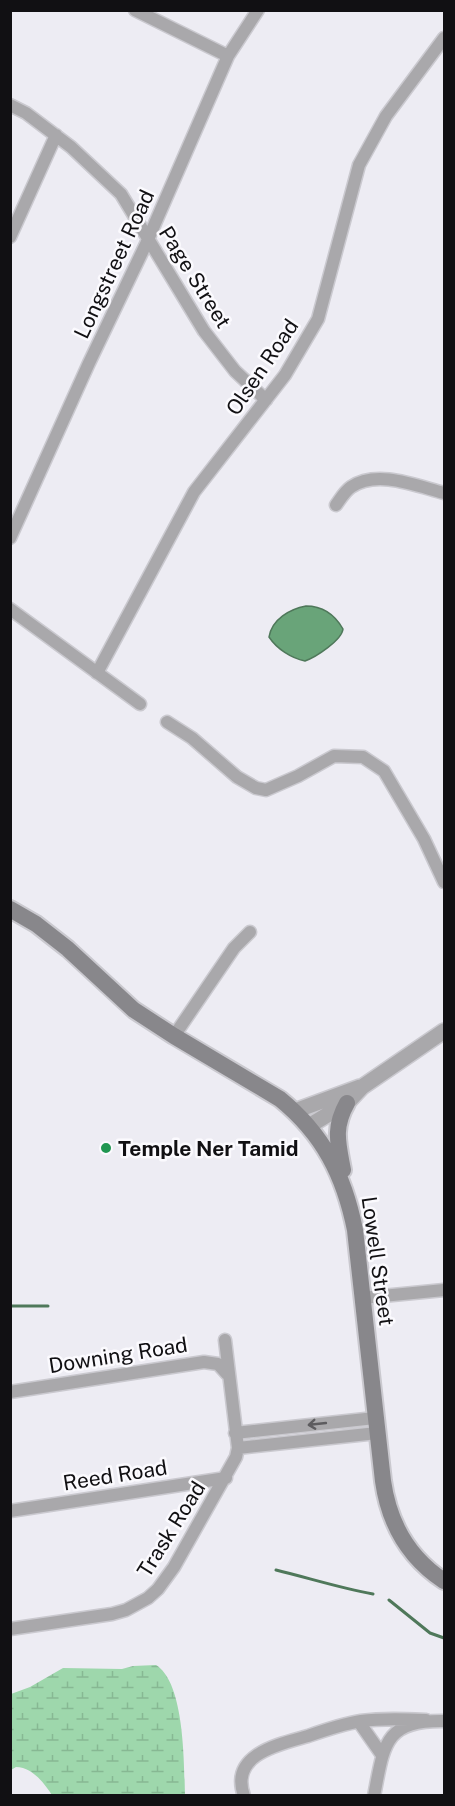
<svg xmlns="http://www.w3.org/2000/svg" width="455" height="1806" font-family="'Public Sans',sans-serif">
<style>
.wetland{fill:url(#wetland-marsh)}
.water{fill:#69a479;stroke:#4f785a;stroke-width:1.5}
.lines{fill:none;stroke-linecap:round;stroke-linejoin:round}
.stream{stroke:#4f785a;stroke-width:3}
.minor-casing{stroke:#cac9cf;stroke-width:15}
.tertiary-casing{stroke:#cac9cf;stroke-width:18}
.secondary-casing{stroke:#cac9cf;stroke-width:20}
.minor{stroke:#a9a8ab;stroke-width:12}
.tertiary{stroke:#a9a8ab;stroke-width:15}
.secondary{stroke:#88878b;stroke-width:16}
.oneway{stroke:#5d5c5f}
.poi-dot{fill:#209651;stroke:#fbfafe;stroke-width:2}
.labels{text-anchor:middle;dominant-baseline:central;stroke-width:5;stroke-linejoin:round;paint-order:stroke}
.street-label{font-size:21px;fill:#111013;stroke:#fbfafe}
.poi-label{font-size:21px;font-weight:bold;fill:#111013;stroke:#fbfafe;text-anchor:start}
</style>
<defs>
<pattern id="wetland-marsh" width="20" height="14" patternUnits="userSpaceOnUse" patternTransform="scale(1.5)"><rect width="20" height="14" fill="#9ed7ac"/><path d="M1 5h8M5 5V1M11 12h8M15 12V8" fill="none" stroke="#87b893"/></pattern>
</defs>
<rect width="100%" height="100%" fill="#edecf3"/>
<path class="wetland" d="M 156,1665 C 185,1683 184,1764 185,1795 L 52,1795 C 44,1783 32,1767 16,1767 L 11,1770 L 11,1694 L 30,1687 L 63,1668 L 122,1669 L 133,1666 Z"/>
<path class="water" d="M 306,606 C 323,606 335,615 343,629 C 342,640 316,657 305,661 C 291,658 277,649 269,637 C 272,619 290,609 306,606 Z"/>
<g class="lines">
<path class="stream" d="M 10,1306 L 48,1306
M 276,1570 C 309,1578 340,1588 373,1594
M 389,1600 L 430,1633 L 444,1638"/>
<defs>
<path id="minor" d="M 135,10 L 228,56
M 10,105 L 26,113 L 71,147 L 121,194 L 204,331 L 235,371 L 266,400
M 10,237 L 56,135
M 336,505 C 341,498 345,491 351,487 C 377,469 417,486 444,493
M 10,538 L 89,363 L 146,244 L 228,56 L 258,10
M 10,609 L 140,704
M 97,673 L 194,492 L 285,375 L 318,319 L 359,165 L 386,116 L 444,38
M 167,722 L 192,738 L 237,777 L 256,788 L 266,790 L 298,776 L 334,756 L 363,757 L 384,771 L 424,839 L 444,882
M 174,1036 L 234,948 L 250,932
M 362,1298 L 444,1290
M 10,1392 L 204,1362 L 218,1364 L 227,1374
M 235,1433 L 375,1418
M 238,1448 L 377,1433
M 10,1511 L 226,1478
M 10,1629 L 112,1614 L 126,1610 L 148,1598 L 158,1589 L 174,1567 L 236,1457 L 238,1448 L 225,1340
M 359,1722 L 382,1755
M 244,1796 C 229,1754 280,1744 308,1736 C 325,1730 343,1724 361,1721 C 383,1718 404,1719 426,1720
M 374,1796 C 384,1745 384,1720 444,1721"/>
<path id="tertiary" d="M 295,1111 L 360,1087
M 309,1126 L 347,1103 L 362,1087 L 444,1031"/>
<path id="secondary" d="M 10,909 L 36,924 L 68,949 L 134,1010 L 174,1036 L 280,1099 C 323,1134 344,1175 355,1230 L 383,1481 C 389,1523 409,1558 444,1581
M 343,1170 C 338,1143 333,1128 347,1103"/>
</defs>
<use href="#minor" class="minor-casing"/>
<use href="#tertiary" class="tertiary-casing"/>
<use href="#secondary" class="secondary-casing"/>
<use href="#minor" class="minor"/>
<use href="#tertiary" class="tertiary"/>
<use href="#secondary" class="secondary"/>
</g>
<defs><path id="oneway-shaft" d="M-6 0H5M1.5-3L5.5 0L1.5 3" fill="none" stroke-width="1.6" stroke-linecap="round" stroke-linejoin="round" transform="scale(1.5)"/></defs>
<use class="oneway" href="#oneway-shaft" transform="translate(317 1424) rotate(174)"/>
<circle class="poi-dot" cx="106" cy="1148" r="6"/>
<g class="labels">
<g class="street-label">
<text transform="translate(114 264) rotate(-65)">Longstreet Road</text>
<text transform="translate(195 277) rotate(58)">Page Street</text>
<text transform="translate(262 367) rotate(-56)">Olsen Road</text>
<text transform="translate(378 1261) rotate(82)">Lowell Street</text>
<text transform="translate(118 1355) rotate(-9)">Downing Road</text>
<text transform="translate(115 1475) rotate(-9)">Reed Road</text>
<text transform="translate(171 1529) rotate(-58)">Trask Road</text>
</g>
<g class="poi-label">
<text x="118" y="1148">Temple Ner Tamid</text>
</g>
</g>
<rect width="455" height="1806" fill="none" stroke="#111013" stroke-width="24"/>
</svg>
